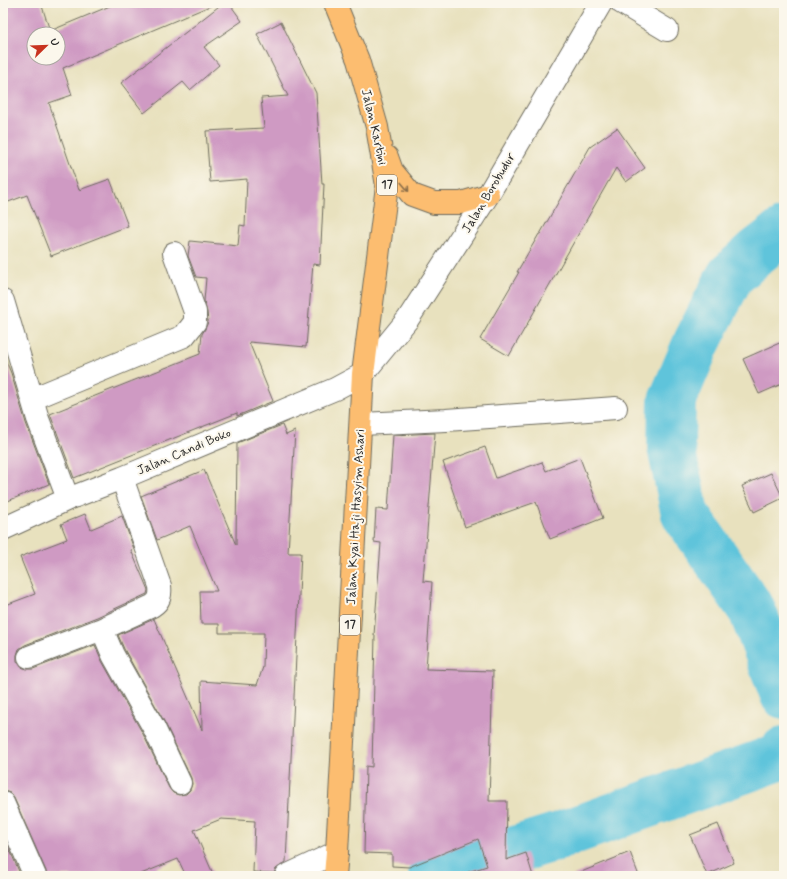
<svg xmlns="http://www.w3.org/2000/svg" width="787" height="879" font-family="Mynerve,sans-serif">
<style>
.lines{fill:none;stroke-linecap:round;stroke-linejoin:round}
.river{stroke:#5ec4db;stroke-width:48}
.building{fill:#cf9ac3;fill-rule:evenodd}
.minor-casing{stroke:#6d6b5e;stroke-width:24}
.highway-casing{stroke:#6d6b5e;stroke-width:24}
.minor{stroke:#fff;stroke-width:22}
.highway{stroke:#fcbd6f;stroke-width:22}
.oneway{stroke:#896d4a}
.labels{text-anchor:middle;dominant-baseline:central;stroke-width:4;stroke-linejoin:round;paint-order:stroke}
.shield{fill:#fbf7ec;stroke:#696865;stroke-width:1}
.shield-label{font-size:12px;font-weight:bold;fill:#2b2b2b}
.street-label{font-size:13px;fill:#2b2b2b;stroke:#fbf7ec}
</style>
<rect width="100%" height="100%" fill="#fbf7ec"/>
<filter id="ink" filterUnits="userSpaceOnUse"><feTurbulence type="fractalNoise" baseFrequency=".025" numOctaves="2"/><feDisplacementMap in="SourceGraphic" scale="8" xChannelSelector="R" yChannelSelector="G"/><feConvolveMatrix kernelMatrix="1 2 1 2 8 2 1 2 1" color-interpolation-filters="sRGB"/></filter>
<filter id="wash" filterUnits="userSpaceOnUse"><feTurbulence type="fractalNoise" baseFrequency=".012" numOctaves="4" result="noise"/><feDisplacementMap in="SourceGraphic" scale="16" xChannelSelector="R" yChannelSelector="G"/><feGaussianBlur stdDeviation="0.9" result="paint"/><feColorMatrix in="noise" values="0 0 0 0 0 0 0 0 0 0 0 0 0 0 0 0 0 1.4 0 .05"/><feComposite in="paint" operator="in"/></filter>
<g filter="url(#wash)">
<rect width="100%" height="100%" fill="#e8e1be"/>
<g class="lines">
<path class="river" d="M 784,231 L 758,251 L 730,276 L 697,342 L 672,401 L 671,447 L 685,514 L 752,610 L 784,695
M 432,876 L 556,837 L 779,757 L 784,750"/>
</g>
<g id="blocks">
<path class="building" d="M 12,3 L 41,3 L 50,31 L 117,3 L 217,3 L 63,68 L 72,95 L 49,103 L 79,190 L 110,179 L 128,226 L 51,256 L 27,195 L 3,204 L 3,7 ZM 34,34 L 58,34 L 58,58 L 34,58 Z
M 223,3 L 229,3 L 242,21 L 204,47 L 219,65 L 190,90 L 183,82 L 144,113 L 121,83 Z
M 281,22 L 316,93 L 322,184 L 324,184 L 320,265 L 313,264 L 306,347 L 249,342 L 273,401 L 237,416 L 237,413 L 74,478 L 50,414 L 200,354 L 202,334 L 205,329 L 208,322 L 207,312 L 204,301 L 206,278 L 196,277 L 188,256 L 190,241 L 238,246 L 240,225 L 245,226 L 247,179 L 210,182 L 206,131 L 264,128 L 261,98 L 288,96 L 257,34 Z
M 617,128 L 645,168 L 626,182 L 616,168 L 509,356 L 480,339 L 519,272 L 517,272 L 539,234 L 540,234 L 590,147 Z
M 784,341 L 784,383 L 759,394 L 743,359 Z
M 3,354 L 11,373 L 26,423 L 49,484 L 3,503 Z
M 282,425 L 286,435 L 295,431 L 288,553 L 301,553 L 286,862 L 276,869 L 274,873 L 253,872 L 255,821 L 221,819 L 194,830 L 214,876 L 186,876 L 178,859 L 136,876 L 47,876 L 46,871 L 14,798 L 10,793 L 3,791 L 3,606 L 35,594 L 20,557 L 67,539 L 61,524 L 85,514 L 91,529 L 122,516 L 134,549 L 131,550 L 148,590 L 147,594 L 97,617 L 25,645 L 19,649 L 17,655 L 17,661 L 21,667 L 27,669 L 33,669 L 95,645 L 102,661 L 143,734 L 169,788 L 173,793 L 179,795 L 186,794 L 190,790 L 192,784 L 191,778 L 165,723 L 124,649 L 118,635 L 154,619 L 202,730 L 201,681 L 257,685 L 263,667 L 264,633 L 219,633 L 219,624 L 201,624 L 200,591 L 217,591 L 190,526 L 157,540 L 141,496 L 204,470 L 236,545 L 237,443 Z
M 435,433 L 423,581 L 432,582 L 426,669 L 493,671 L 489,801 L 507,801 L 506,860 L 526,853 L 533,876 L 469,876 L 468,872 L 487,866 L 478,839 L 409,867 L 392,866 L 392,854 L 364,853 L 366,766 L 372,767 L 375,635 L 374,635 L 381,543 L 374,542 L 376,509 L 388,510 L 393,435 Z
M 485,447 L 496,478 L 542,462 L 546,471 L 580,458 L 603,518 L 550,539 L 536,502 L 465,527 L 443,462 Z
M 771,473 L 783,498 L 754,512 L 742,486 Z
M 718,824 L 734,863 L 707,875 L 690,835 Z
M 3,834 L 21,876 L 3,876 Z
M 630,852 L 639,876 L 574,876 L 574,875 Z"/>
</g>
</g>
<g filter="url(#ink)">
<use href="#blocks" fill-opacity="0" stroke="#6d6b5e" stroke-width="1"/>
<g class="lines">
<defs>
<path id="minor" d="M 622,3 L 667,30
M 3,301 L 38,419 L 68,499
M 32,399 L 184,336 L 195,322 L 195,312 L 174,253
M 361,424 L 446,420 L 616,408
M 122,478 L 160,586 C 161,595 160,601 152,606 L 102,629 L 113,655 L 154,728 L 180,783
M 3,529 L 68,499 L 122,478 L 335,389 L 363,374 L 408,319 L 488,195 L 601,3
M 29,657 L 102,629
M 3,803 L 35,876
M 286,876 L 337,852"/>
<path id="highway" d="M 387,157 L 392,171 L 412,195 L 434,203 L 461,203 L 488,195
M 335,876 L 337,852 L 363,374 L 387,186 L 377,127 L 358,60 L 335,3"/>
</defs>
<use href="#minor" class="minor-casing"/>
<use href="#highway" class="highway-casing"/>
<use href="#minor" class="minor"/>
<use href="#highway" class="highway"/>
</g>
<defs><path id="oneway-shaft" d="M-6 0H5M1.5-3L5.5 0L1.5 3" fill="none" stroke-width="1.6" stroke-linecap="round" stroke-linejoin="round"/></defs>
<use class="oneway" href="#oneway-shaft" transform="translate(405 187) rotate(50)"/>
</g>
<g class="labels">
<g class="shield">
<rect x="377" y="175" width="20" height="20" rx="3"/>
<rect x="340" y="615" width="20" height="20" rx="3"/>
</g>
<g class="shield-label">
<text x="387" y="185">17</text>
<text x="350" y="625">17</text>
</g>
<g class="street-label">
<text transform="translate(374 127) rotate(77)">Jalan Kartini</text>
<text transform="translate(489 193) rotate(-59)">Jalan Borobudur</text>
<text transform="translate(184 452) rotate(-23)">Jalan Candi Boko</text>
<text transform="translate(356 517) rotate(-87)">Jalan Kyai Haji Hasyim Ashari</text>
</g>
</g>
<rect width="787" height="879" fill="none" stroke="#fbf7ec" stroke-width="16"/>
<g transform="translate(46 46) rotate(67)"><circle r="19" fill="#fbf7ec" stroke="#a8a59f"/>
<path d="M0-3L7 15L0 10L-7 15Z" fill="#c8321e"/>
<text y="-6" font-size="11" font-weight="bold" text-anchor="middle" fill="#2b2b2b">U</text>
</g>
</svg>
